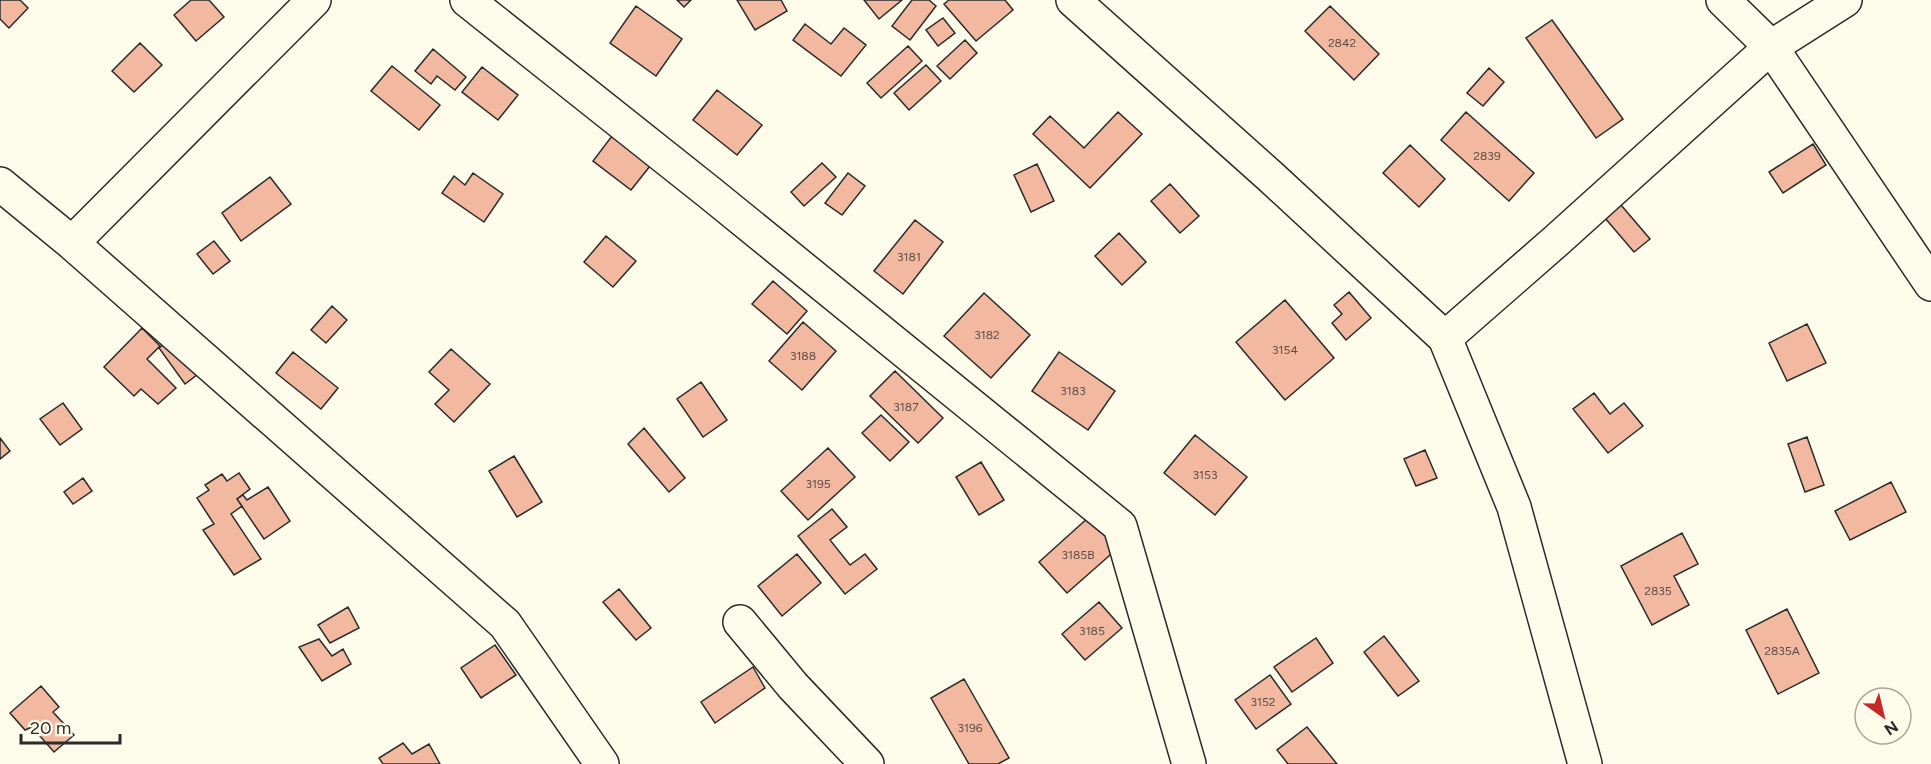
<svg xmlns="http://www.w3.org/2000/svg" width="1931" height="764" font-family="Figtree,sans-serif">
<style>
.building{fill:#f2b8a0;stroke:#2b2b2b;stroke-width:1.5}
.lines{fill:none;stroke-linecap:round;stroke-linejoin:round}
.minor-casing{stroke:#2b2b2b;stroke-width:36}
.minor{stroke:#fdfbea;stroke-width:33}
.labels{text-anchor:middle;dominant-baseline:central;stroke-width:4.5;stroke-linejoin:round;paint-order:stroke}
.number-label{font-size:12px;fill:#5d4e48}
</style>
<rect width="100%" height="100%" fill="#fdfbea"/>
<path class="building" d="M 0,0 L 20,0 L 28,8 L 9,28 L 0,19 Z
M 191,0 L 209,0 L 224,17 L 196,41 L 174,15 Z
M 677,0 L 691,0 L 684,7 Z
M 737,0 L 781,0 L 787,11 L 755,30 Z
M 864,0 L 902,0 L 879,19 Z
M 912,0 L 929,0 L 936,6 L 910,40 L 892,26 Z
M 949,0 L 1005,0 L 1013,10 L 976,41 L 944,4 Z
M 636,6 L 682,39 L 656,76 L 610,43 Z
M 1330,6 L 1379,54 L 1354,80 L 1305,31 Z
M 943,18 L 955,33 L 938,46 L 926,30 Z
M 1552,20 L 1623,119 L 1596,138 L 1526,38 Z
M 805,24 L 831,44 L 844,28 L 866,45 L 841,76 L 793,40 Z
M 965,40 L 977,53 L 950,79 L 937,66 Z
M 140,43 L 162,65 L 134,92 L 112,71 Z
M 908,46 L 922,61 L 881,98 L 867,83 Z
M 433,49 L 466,77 L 455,90 L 437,76 L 431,84 L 415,71 Z
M 926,65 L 941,81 L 909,110 L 894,93 Z
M 392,66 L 440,105 L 419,130 L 371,91 Z
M 482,67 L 518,95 L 498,120 L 462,92 Z
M 1489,68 L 1504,82 L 1483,106 L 1467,93 Z
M 717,90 L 762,125 L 737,155 L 693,120 Z
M 1118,112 L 1142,134 L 1090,188 L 1033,134 L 1050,116 L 1084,148 Z
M 1466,112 L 1534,173 L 1509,201 L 1441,140 Z
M 612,136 L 650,166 L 631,190 L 593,161 Z
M 1813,144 L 1826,165 L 1783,193 L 1769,172 Z
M 1410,145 L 1445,179 L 1419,207 L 1383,173 Z
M 822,163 L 836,177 L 804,206 L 791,192 Z
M 1037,164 L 1054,201 L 1031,212 L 1014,175 Z
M 473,173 L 503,194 L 484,222 L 442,193 L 454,176 L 465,185 Z
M 848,173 L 865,186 L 842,215 L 825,203 Z
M 270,177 L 291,204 L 241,241 L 222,213 Z
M 1170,184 L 1199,216 L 1180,233 L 1151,201 Z
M 1615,198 L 1650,239 L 1634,252 L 1599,211 Z
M 915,220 L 943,242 L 903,294 L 874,271 Z
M 1119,233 L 1146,262 L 1122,285 L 1095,256 Z
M 606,236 L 636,261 L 613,287 L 584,262 Z
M 214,241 L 230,261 L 213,274 L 197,254 Z
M 773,281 L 807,311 L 787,334 L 752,304 Z
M 1349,292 L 1371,318 L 1346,340 L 1332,323 L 1342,314 L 1334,305 Z
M 984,293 L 1030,335 L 991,378 L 944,336 Z
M 1285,300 L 1334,358 L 1285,400 L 1236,342 Z
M 332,306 L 347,320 L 326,343 L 311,330 Z
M 803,322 L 836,351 L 802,390 L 769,361 Z
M 1807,324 L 1826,363 L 1787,381 L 1769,343 Z
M 142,328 L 160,346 L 147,359 L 176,388 L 158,404 L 141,389 L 134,396 L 104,367 Z
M 177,335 L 202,371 L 185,384 L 159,348 Z
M 451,349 L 490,384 L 454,422 L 435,404 L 449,390 L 429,372 Z
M 293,352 L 338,388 L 321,409 L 276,373 Z
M 1059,352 L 1115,391 L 1088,430 L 1032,391 Z
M 895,371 L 943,418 L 918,443 L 870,396 Z
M 701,382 L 727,420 L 703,437 L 677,399 Z
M 1594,393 L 1610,414 L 1624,403 L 1643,426 L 1608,453 L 1573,409 Z
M 63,403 L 82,429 L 60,445 L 40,419 Z
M 881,415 L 909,442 L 890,461 L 862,433 Z
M 644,428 L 685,478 L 669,492 L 628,444 Z
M 1195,435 L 1247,477 L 1215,515 L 1164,473 Z
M 1807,437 L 1824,485 L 1805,492 L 1788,444 Z
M 0,438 L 10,451 L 0,459 Z
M 828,448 L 855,477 L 808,520 L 781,491 Z
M 1425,450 L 1437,478 L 1416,486 L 1404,459 Z
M 514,456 L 542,502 L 517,517 L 489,471 Z
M 981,462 L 1004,500 L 979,515 L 956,477 Z
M 239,473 L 250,489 L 237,499 L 242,506 L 231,514 L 261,559 L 234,575 L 203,530 L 214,524 L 197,498 L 209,490 L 205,485 L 222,474 L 227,481 Z
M 83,478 L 92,491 L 73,504 L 64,492 Z
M 1891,482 L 1906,512 L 1850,540 L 1835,511 Z
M 268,487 L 290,521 L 264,539 L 237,499 L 243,495 L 247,500 Z
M 832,509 L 847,527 L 830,540 L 850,565 L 865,554 L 877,569 L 845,594 L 798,536 Z
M 1090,516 L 1118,548 L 1067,593 L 1039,562 Z
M 1682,533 L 1698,564 L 1674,576 L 1689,605 L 1652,625 L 1621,566 Z
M 797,554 L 821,583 L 782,616 L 758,586 Z
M 619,589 L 651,628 L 636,640 L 603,602 Z
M 1099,602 L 1122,628 L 1085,660 L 1062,634 Z
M 348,607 L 359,628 L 330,643 L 318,625 Z
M 1787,609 L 1819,673 L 1778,694 L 1746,630 Z
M 1384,636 L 1419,681 L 1398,696 L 1364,652 Z
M 1316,638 L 1333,663 L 1292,692 L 1274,667 Z
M 319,639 L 332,656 L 343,649 L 351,664 L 322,681 L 299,647 Z
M 495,645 L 516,675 L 481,698 L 461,668 Z
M 753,667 L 765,688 L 715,723 L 701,702 Z
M 1270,675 L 1291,704 L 1256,729 L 1235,700 Z
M 964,679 L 1009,758 L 998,764 L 969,764 L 931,698 Z
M 41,686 L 59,707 L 53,712 L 74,735 L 54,752 L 32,727 L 25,730 L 10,713 Z
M 1307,727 L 1337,764 L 1288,764 L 1277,750 Z
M 403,743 L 412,754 L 429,744 L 440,764 L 383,764 L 379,758 Z"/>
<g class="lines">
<defs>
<path id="minor" d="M 467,0 L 710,193 L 1120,526 L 1189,764
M 1073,0 L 1271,177 L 1445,338 L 1514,507 L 1585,764
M 1723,0 L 1771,47 L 1931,284
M 0,184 L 72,243 L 505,624 L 602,764
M 72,243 L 314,0
M 1445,338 L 1556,241 L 1771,47 L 1845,0
M 740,622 L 793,686 L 867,764"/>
</defs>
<use href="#minor" class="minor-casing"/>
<use href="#minor" class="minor"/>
</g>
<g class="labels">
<g class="number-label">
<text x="1342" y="43">2842</text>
<text x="1487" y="156">2839</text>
<text x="909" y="257">3181</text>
<text x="987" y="335">3182</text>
<text x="1285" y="350">3154</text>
<text x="803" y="356">3188</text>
<text x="1073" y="391">3183</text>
<text x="906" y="407">3187</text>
<text x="1205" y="475">3153</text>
<text x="818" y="484">3195</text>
<text x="1078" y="555">3185B</text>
<text x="1658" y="591">2835</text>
<text x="1092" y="631">3185</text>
<text x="1782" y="651">2835A</text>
<text x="1263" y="702">3152</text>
<text x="970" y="728">3196</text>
</g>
</g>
<g transform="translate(1883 716) rotate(146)"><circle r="28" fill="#fdfbea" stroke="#a9a89e" stroke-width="1.5"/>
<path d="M0-4.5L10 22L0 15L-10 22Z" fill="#c62828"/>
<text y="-9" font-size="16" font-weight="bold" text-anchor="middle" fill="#2b2b2b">N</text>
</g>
<path d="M21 734v9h99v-9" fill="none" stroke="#2b2b2b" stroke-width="3"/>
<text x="30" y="734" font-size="18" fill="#2b2b2b" stroke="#fdfbea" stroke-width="4.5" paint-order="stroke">20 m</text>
</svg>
